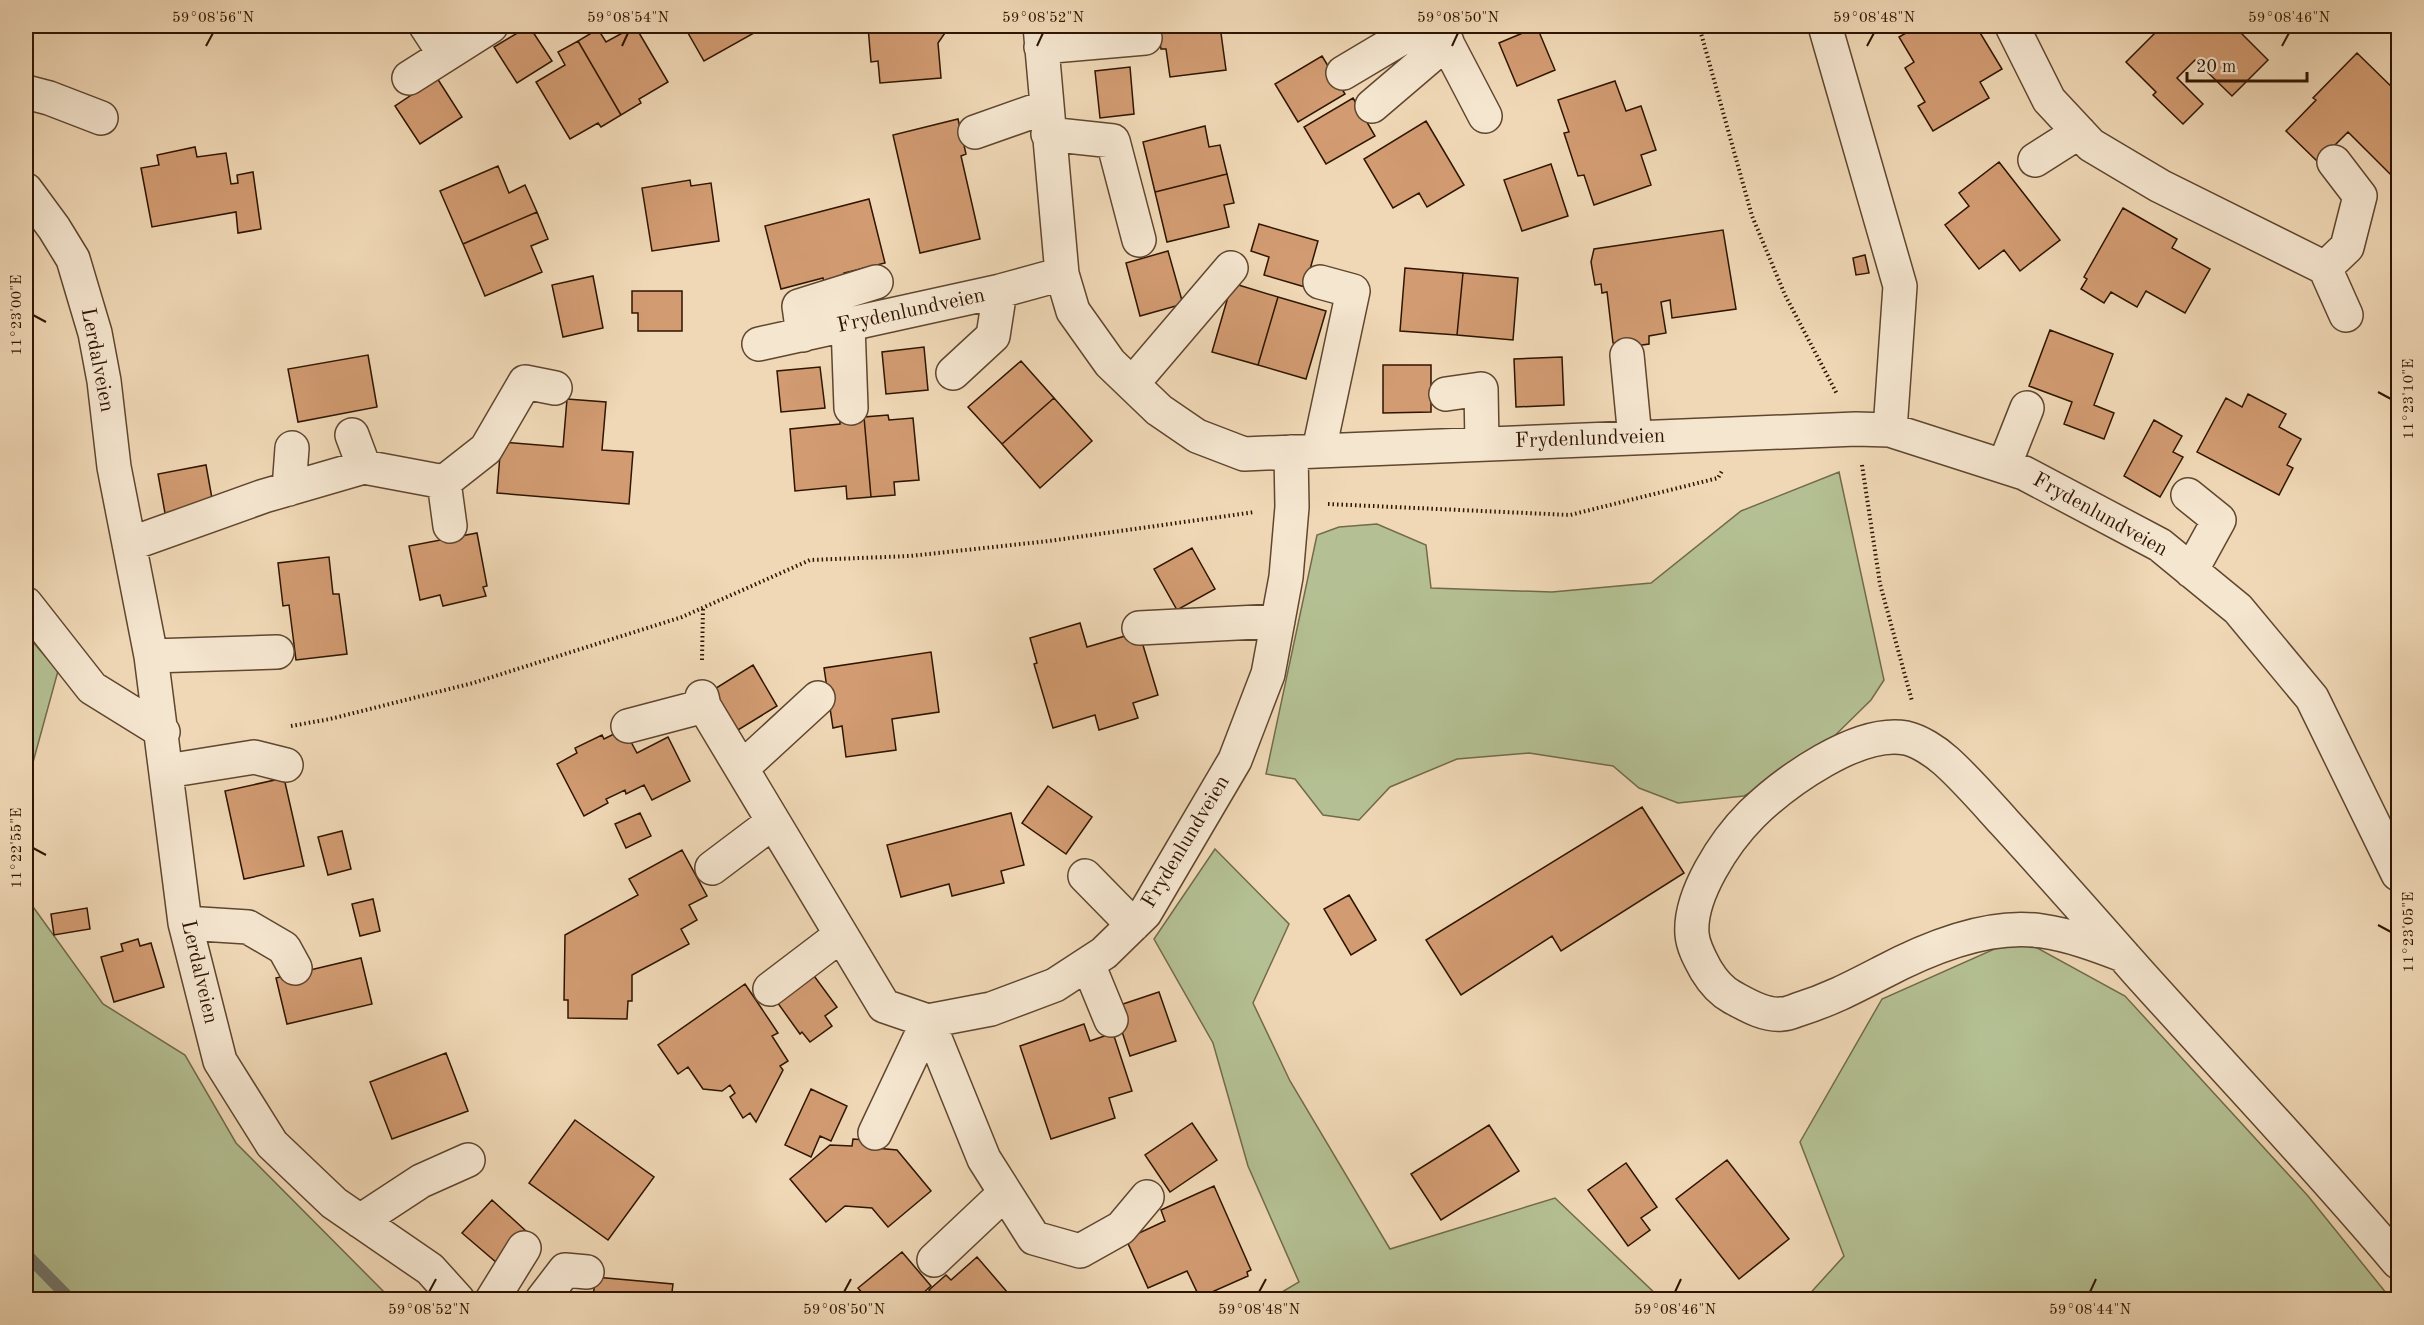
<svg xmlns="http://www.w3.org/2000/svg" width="2424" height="1325" font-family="'Old Standard TT',serif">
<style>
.green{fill:#b4c093;stroke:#726a4a;stroke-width:1.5}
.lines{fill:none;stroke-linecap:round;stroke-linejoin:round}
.stream{stroke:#737670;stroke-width:12}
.building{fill:#d29b72;stroke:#2f1500;stroke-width:1.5}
.minor-casing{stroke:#5f462e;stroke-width:36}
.path{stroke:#2f1500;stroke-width:4;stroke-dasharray:1.5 3;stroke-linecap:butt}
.minor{stroke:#f5e6d0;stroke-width:33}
.ticks{fill:none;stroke:#2f1500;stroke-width:2}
.labels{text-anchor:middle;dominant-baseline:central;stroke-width:4.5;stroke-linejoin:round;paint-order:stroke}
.street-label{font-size:21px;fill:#2f1500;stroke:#f5e6d0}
.neatline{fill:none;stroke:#2f1500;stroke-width:2}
.ticks-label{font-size:15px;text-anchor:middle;fill:#2f1500}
</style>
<rect width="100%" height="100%" fill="#f0d8b6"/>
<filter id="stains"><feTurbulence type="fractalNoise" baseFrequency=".00333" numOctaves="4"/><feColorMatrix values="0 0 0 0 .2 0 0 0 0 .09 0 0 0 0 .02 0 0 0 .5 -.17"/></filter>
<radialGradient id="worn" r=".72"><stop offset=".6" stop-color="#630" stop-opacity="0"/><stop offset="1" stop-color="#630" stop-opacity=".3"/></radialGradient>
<path class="green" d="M 1839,472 L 1884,680 L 1871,700 L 1810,760 L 1744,796 L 1678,803 L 1639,788 L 1613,766 L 1529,753 L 1457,759 L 1390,787 L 1359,820 L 1323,815 L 1295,779 L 1266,774 L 1317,535 L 1339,527 L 1377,524 L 1426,545 L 1431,588 L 1552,592 L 1651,583 L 1741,511 Z
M 26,634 L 58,671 L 32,766 L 26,779 Z
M 1215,849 L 1289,924 L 1253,1003 L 1290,1081 L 1390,1249 L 1555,1198 L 1661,1299 L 1270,1299 L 1299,1282 L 1248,1166 L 1213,1043 L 1154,939 Z
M 26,897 L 103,1004 L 185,1055 L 236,1143 L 391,1299 L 26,1299 Z
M 2019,938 L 2125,996 L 2308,1196 L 2391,1299 L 1805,1299 L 1844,1256 L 1800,1142 L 1882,999 Z"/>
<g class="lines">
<path class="stream" d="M 26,1254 L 71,1300"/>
</g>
<path class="building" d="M 529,26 L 552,61 L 517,83 L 494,47 Z
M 635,26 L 668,82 L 639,99 L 641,103 L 621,115 L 578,41 L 598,29 L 606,42 Z
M 684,26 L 750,26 L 754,33 L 704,61 Z
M 875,26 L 947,26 L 947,30 L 938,43 L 941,78 L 880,83 L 878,61 L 871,62 L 868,27 Z
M 1181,26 L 1220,26 L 1226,70 L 1170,77 L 1166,49 L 1161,49 L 1158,29 Z
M 1918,26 L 1976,26 L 2002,69 L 1980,82 L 1989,98 L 1933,131 L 1918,106 L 1925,102 L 1905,68 L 1914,62 L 1899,37 Z
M 2162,26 L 2234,26 L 2268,60 L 2232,96 L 2195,60 L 2177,78 L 2203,104 L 2183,124 L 2153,95 L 2156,92 L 2126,62 Z
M 1537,27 L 1555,70 L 1517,86 L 1499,43 Z
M 578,41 L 621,115 L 601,127 L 598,123 L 570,139 L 536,82 L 565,65 L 558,52 Z
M 2357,53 L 2398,93 L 2398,171 L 2393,177 L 2348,132 L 2318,162 L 2286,131 L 2316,100 L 2313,98 Z
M 1322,56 L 1345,94 L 1298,122 L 1275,84 Z
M 1130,67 L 1134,114 L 1100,118 L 1095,71 Z
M 437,78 L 462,117 L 420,144 L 395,106 Z
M 1615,81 L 1626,111 L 1641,106 L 1656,150 L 1641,155 L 1651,185 L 1594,205 L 1584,175 L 1578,176 L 1564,133 L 1569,132 L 1558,100 Z
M 1353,98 L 1375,136 L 1326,164 L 1304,127 Z
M 958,119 L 966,154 L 961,156 L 980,239 L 920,253 L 893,135 Z
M 1426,121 L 1464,185 L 1427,207 L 1419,193 L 1393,208 L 1364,159 Z
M 1205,126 L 1209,147 L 1220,145 L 1227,174 L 1155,192 L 1143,142 Z
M 195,147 L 197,157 L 226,153 L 231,184 L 238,183 L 237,175 L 253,172 L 261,229 L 238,233 L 236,212 L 152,227 L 141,168 L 159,165 L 157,155 Z
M 1999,162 L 2060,240 L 2020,271 L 2004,250 L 1979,269 L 1945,225 L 1969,206 L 1959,193 Z
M 1551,164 L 1568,216 L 1522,231 L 1504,180 Z
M 498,166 L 509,193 L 525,185 L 537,212 L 463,244 L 440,191 Z
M 1227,174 L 1234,203 L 1224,205 L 1229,227 L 1167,242 L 1155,192 Z
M 690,180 L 691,186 L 711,183 L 719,241 L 652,251 L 642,188 Z
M 869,199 L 885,263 L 844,273 L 846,279 L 824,284 L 823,278 L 781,289 L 765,226 Z
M 2123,208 L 2177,239 L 2172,248 L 2210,269 L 2185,313 L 2146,291 L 2137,307 L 2111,292 L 2104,303 L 2081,289 L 2087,279 L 2084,277 Z
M 537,212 L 548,239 L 531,246 L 542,272 L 485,296 L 463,244 Z
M 1259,224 L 1318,241 L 1305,287 L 1264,275 L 1269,257 L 1251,251 Z
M 1723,230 L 1736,309 L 1672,318 L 1670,300 L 1661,302 L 1666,333 L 1649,336 L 1649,344 L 1628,347 L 1613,343 L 1607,292 L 1602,293 L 1601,284 L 1595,285 L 1591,262 L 1594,249 Z
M 1168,251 L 1183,304 L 1140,316 L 1126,263 Z
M 1865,255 L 1869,273 L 1856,275 L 1853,258 Z
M 1405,268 L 1463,273 L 1457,335 L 1400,331 Z
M 1463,273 L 1518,278 L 1513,340 L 1457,335 Z
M 593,276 L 603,328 L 563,337 L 552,285 Z
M 1232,283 L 1278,297 L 1258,365 L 1212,352 Z
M 632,291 L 682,291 L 682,331 L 638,331 L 638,313 L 632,313 Z
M 1278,297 L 1326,311 L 1306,379 L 1258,365 Z
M 2050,330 L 2113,354 L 2094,405 L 2114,413 L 2104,439 L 2064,424 L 2072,402 L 2029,386 Z
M 924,347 L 928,390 L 886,394 L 882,352 Z
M 368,355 L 377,407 L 298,422 L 288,369 Z
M 1562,357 L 1564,405 L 1516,407 L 1514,359 Z
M 1021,361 L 1054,398 L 1002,444 L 968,407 Z
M 1383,365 L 1431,365 L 1431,412 L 1383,413 Z
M 820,367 L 825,408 L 781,412 L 777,371 Z
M 2248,394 L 2286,414 L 2279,427 L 2301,439 L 2287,465 L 2293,468 L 2279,495 L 2197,452 L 2226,398 L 2242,407 Z
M 1054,398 L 1092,441 L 1040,488 L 1002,444 Z
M 567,399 L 606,402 L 602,450 L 633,452 L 629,504 L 497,493 L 501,442 L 563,447 Z
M 888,415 L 889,420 L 913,418 L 919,480 L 894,482 L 895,495 L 871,497 L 864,417 Z
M 864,417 L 871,497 L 847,499 L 846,486 L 795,491 L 790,429 L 840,424 L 840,419 Z
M 2154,420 L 2182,436 L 2173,452 L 2183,457 L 2160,497 L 2124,476 Z
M 206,465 L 213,504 L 165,513 L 158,474 Z
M 477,533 L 487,586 L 483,587 L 486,596 L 443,606 L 440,595 L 420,600 L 409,546 Z
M 1192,548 L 1215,589 L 1177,610 L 1154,569 Z
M 329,557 L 333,594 L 339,594 L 347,654 L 296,660 L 289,605 L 283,606 L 278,563 Z
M 1080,623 L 1087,647 L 1139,632 L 1158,695 L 1133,703 L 1138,718 L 1099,730 L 1095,715 L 1053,728 L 1034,664 L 1037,663 L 1030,638 Z
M 931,652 L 939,712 L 892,719 L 896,750 L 846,757 L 842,726 L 833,728 L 824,668 Z
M 753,665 L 777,706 L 738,730 L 713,690 Z
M 624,729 L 637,753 L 668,737 L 690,781 L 652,800 L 644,785 L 626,794 L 625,790 L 606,799 L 608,803 L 584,816 L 557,764 L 577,753 L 575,748 L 602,735 L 604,739 Z
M 284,778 L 304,866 L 244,879 L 225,791 Z
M 1048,786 L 1092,817 L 1066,854 L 1022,823 Z
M 1642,807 L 1684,873 L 1561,951 L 1552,936 L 1461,995 L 1426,940 Z
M 640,813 L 651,836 L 626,848 L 615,824 Z
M 1011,813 L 1024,865 L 1001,871 L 1004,883 L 952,896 L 949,884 L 901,897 L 887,845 Z
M 342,831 L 351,869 L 328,875 L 318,837 Z
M 682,850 L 707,896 L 689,905 L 697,920 L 681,929 L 689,944 L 632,975 L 632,1001 L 628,1001 L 627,1019 L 568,1018 L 568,1000 L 564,1000 L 565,935 L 638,895 L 629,879 Z
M 1349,895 L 1376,940 L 1351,955 L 1324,909 Z
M 373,899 L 380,931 L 360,936 L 352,904 Z
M 87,908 L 90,929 L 54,935 L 51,914 Z
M 138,939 L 140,946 L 151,943 L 164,987 L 114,1002 L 101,957 L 123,951 L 121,944 Z
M 361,958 L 372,1004 L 287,1024 L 276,978 Z
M 809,969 L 837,1007 L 825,1016 L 832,1026 L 810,1042 L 802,1032 L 800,1034 L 772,995 Z
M 745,984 L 778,1033 L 772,1036 L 788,1061 L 780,1066 L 783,1070 L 756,1122 L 750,1113 L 743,1118 L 730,1097 L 735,1093 L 730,1085 L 722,1091 L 703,1089 L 688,1067 L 678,1074 L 658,1045 Z
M 1159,992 L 1176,1041 L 1130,1056 L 1114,1007 Z
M 1084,1024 L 1090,1041 L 1113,1033 L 1132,1091 L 1109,1098 L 1115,1118 L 1051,1139 L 1020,1046 Z
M 446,1053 L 468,1111 L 392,1139 L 370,1082 Z
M 811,1089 L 847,1106 L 831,1141 L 820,1136 L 811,1157 L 785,1145 Z
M 575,1120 L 654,1177 L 608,1240 L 529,1183 Z
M 1192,1123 L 1217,1160 L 1170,1192 L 1145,1155 Z
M 1489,1125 L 1519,1171 L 1441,1220 L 1411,1174 Z
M 853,1139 L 876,1141 L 876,1148 L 897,1150 L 931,1191 L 888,1227 L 872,1208 L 845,1206 L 826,1222 L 790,1179 L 830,1145 L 852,1146 Z
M 1727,1160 L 1789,1239 L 1739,1279 L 1676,1199 Z
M 1626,1163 L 1657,1207 L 1641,1218 L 1650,1230 L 1628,1246 L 1588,1190 Z
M 1214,1186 L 1251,1270 L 1247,1272 L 1248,1276 L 1203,1296 L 1202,1293 L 1198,1294 L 1187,1271 L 1148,1288 L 1126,1239 L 1165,1221 L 1161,1210 Z
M 492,1200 L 526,1231 L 497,1263 L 462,1233 Z
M 902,1252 L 931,1286 L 915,1300 L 868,1300 L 858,1288 Z
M 977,1257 L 1014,1300 L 927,1300 L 933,1294 L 929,1290 L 946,1275 L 951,1280 Z
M 595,1277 L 673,1284 L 671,1300 L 593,1300 Z"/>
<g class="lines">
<defs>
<path id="minor" d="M 426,26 L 445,55
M 1040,26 L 1062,274 L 1073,311 L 1110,363 L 1159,410 L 1197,436 L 1244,454 L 1856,429 L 1890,430 L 2024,473 L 2160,545 L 2238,609 L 2312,698 L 2398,874
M 1438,26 L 1485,116
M 1825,26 L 1900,286 L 1890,430
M 2012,26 L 2049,100 L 2091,145 L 2160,186 L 2325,268
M 1041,47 L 1145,38
M 1343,73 L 1422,26
M 409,78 L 491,26
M 26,92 L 49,98 L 101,118
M 1372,106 L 1447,42
M 975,132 L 1046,107
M 1048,134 L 1113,141 L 1139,240
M 2035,160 L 2079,132
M 2334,162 L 2360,196 L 2347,247 L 2325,268 L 2346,315
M 26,190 L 54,228 L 73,259 L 95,333 L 104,381 L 114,467 L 151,656 L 185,923 L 220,1061 L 272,1144 L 334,1203 L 430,1269 L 458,1300
M 848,325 L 851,408
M 803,335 L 799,306 L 876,282
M 759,344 L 1000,291 L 1062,274
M 1627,355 L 1635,438
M 953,373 L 993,336 L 1000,291
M 1132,384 L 1231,268
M 1446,394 L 1481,389 L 1482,444
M 352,435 L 364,467
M 1319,450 L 1353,291 L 1320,282
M 2004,466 L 2027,408
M 444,482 L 486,449 L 525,382 L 555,388
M 444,482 L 450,526
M 289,489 L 292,448
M 2188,495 L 2219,520 L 2191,571
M 130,544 L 264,496 L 364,467 L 444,482
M 26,604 L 92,688 L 163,732
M 1139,628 L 1278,621
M 151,656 L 277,652
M 702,697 L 704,706 L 884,1006 L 928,1021 L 991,1009 L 1055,985 L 1104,953 L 1145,913 L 1235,760 L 1268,674 L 1286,577 L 1292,507 L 1291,452
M 628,726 L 704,706
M 742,768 L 818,698
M 167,771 L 254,757 L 286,765
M 712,868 L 773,822
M 1085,876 L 1133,925
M 185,923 L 248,927 L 284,948 L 295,968
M 2123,955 C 2097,945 2070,935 2042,931 C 1989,923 1928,948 1881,973 C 1852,988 1829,1000 1797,1010 C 1792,1012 1787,1014 1782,1014 C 1765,1016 1747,1005 1732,997 C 1721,991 1712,980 1706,970 C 1700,959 1693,947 1692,934 C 1689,895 1725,841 1752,814 C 1785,782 1858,729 1906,738 C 1919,741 1935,751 1946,761 C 1966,779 1985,801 2004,822 C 2049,871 2093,921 2137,971 C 2224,1068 2314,1162 2398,1262
M 1088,964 L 1111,1020
M 770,989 L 841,935
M 875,1133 L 928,1021 L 984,1159 L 1034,1238 L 1080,1251 L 1121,1228 L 1147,1197
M 360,1221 L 421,1181 L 468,1160
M 934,1260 L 1005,1193
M 492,1300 L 524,1248
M 542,1300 L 565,1270 L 587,1272"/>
</defs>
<use href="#minor" class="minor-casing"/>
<path class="path" d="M 1699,26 L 1752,216 L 1785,295 L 1837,394
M 1862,465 L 1880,584 L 1912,701
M 1328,504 L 1570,515 L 1718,478 L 1722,471
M 702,660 L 703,608
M 291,726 L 330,719 L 473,683 L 682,617 L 810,560 L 910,556 L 1049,541 L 1255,512"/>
<use href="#minor" class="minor"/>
</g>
<path class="ticks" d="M 206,46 L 213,33M 622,46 L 628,33M 1037,46 L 1043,33M 1452,46 L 1458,33M 1867,46 L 1874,33M 2282,46 L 2289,33M 33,315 L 46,322M 2378,392 L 2391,399M 33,848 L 46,855M 2378,925 L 2391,932M 429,1292 L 436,1279M 844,1292 L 851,1279M 1259,1292 L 1266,1279M 1675,1292 L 1681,1279M 2090,1292 L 2096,1279"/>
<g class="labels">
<g class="street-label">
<text transform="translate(911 311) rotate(-12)">Frydenlundveien</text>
<text transform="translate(97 360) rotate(79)">Lerdalveien</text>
<text transform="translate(1590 439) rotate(-2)">Frydenlundveien</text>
<text transform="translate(2100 515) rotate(29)">Frydenlundveien</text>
<text transform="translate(1186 842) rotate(-59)">Frydenlundveien</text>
<text transform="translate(199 972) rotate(77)">Lerdalveien</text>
</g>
</g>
<rect width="2424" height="1325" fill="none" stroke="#f0d8b6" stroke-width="66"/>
<path d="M2187 72v9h120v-9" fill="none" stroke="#2f1500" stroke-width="3"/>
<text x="2196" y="72" font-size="18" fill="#2f1500" stroke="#f5e6d0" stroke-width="4.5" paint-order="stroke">20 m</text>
<rect x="33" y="33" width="2358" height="1259" class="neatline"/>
<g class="ticks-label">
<text x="213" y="22">59°08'56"N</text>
<text x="628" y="22">59°08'54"N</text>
<text x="1043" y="22">59°08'52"N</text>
<text x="1458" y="22">59°08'50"N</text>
<text x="1874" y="22">59°08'48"N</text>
<text x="2289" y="22">59°08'46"N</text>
<text transform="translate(16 315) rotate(-90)" y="5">11°23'00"E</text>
<text transform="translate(2408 399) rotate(-90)" y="5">11°23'10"E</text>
<text transform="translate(16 848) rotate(-90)" y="5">11°22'55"E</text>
<text transform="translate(2408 932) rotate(-90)" y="5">11°23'05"E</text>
<text x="429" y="1314">59°08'52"N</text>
<text x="844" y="1314">59°08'50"N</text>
<text x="1259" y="1314">59°08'48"N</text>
<text x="1675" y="1314">59°08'46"N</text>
<text x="2090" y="1314">59°08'44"N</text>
</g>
<rect width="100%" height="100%" filter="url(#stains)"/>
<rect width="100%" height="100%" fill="url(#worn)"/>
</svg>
